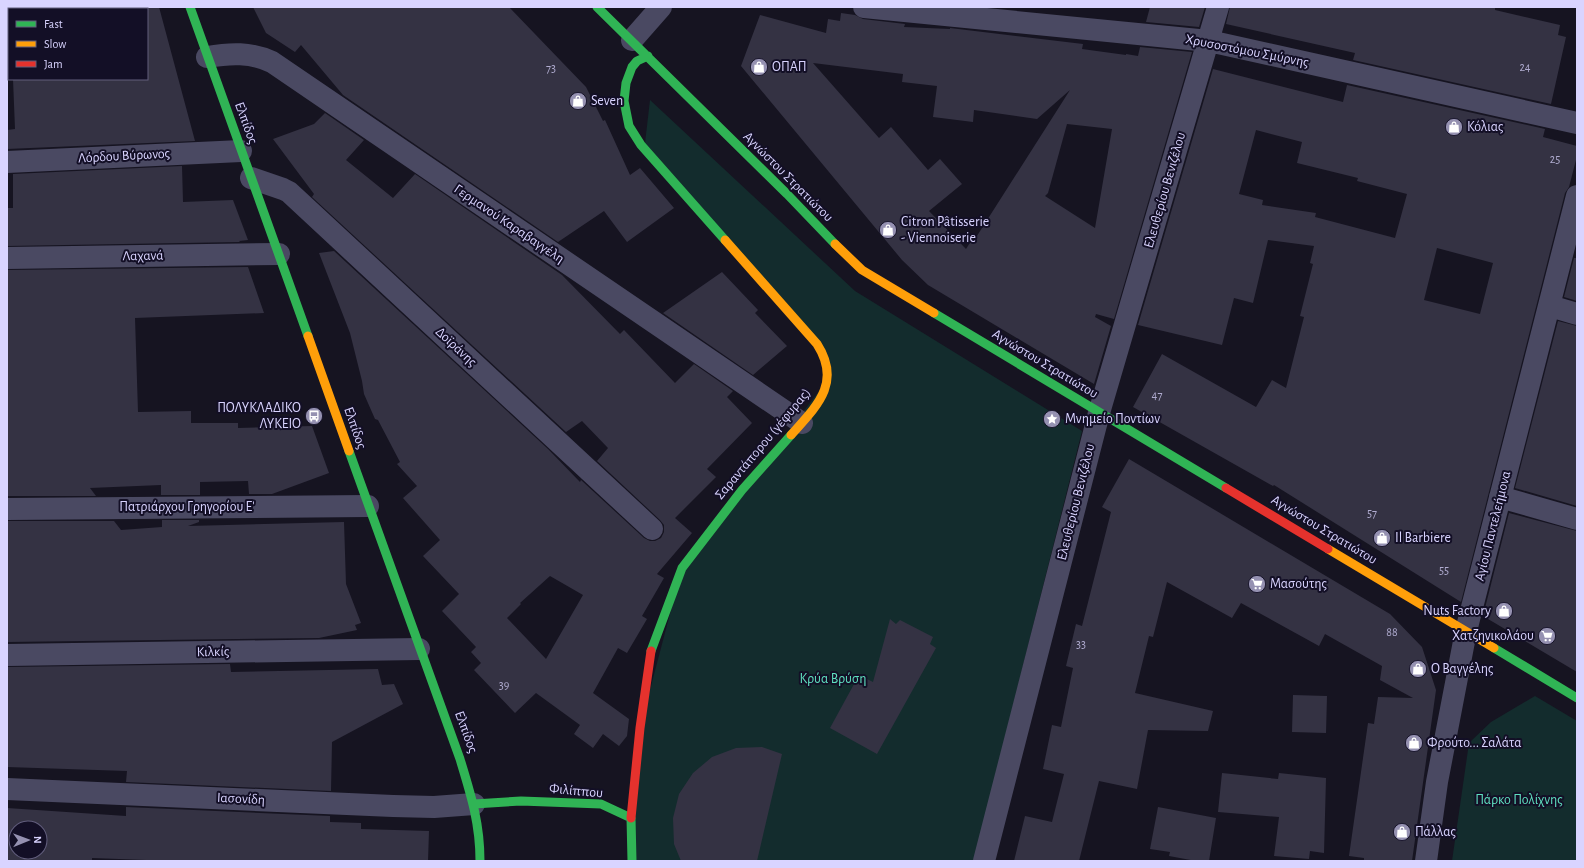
<svg xmlns="http://www.w3.org/2000/svg" width="1584" height="868" font-family="'Alegreya Sans',sans-serif">
<style>
.green{fill:#132c2d}
.building{fill:#343243;fill-rule:evenodd}
.lines{fill:none;stroke-linecap:round;stroke-linejoin:round}
.street{stroke:#4a4962;stroke-width:22}
.fast{stroke:#30b455;stroke-width:9}
.slow{stroke:#ff9f0a;stroke-width:9}
.jam{stroke:#e5322d;stroke-width:9}
.labels{text-anchor:middle;dominant-baseline:central;stroke-width:4;stroke-linejoin:round;paint-order:stroke}
.number-label{font-size:12px;fill:#b0acd0}
.street-label{font-size:14px;fill:#d9d4ff;stroke:#130f26}
.poi-label{font-size:14px;fill:#d9d4ff;stroke:#130f26;text-anchor:start}
.park-label{font-size:14px;fill:#5fe0c0;stroke:#130f26}
</style>
<rect width="100%" height="100%" fill="#161421"/>
<path class="green" d="M 650,100 L 855,291 L 1082,431 L 974,861 L 632,861 L 640,728 L 682,568 L 827,381 L 817,344 L 644,152 Z
M 1535,696 L 1577,721 L 1577,861 L 1452,861 L 1469,743 L 1491,722 Z"/>
<path class="building" d="M 147,7 L 159,7 L 195,141 L 7,149 L 7,130 L 15,129 L 13,79 L 147,79 Z
M 253,7 L 509,7 L 586,87 L 603,121 L 605,120 L 630,175 L 640,168 L 674,208 L 627,242 L 604,211 L 558,242 L 343,95 L 301,45 L 295,52 L 266,33 Z
M 1150,7 L 1205,7 L 1199,27 L 1146,22 Z
M 1230,7 L 1495,7 L 1495,10 L 1560,25 L 1558,35 L 1566,37 L 1551,104 L 1353,60 L 1355,53 L 1226,24 Z
M 841,13 L 855,15 L 863,19 L 905,24 L 904,27 L 950,29 L 950,28 L 1083,44 L 1082,49 L 1126,55 L 1126,54 L 1138,56 L 1140,47 L 1192,52 L 1114,319 L 1096,314 L 1095,317 L 1111,326 L 1094,384 L 928,285 L 902,260 L 741,66 L 760,15 L 826,33 L 828,19 L 840,21 ZM 813,63 L 903,74 L 902,82 L 937,86 L 933,117 L 973,122 L 974,110 L 1037,119 L 1070,90 L 975,239 L 973,238 L 966,249 L 929,211 L 962,184 L 940,159 L 928,170 L 891,127 L 879,138 ZM 1067,124 L 1112,129 L 1095,228 L 1045,196 L 1048,193 Z
M 1213,69 L 1343,102 L 1347,85 L 1545,129 L 1543,137 L 1577,146 L 1577,156 L 1569,187 L 1565,193 L 1461,602 L 1274,485 L 1273,486 L 1133,407 L 1162,354 L 1256,407 L 1272,380 L 1286,388 L 1304,317 L 1300,316 L 1313,264 L 1310,263 L 1314,246 L 1268,240 L 1253,303 L 1234,298 L 1222,345 L 1138,325 ZM 1256,130 L 1302,142 L 1297,163 L 1358,178 L 1357,181 L 1407,194 L 1395,238 L 1315,217 L 1316,213 L 1262,205 L 1263,200 L 1239,194 ZM 1437,248 L 1493,263 L 1480,314 L 1424,300 Z
M 325,113 L 364,140 L 346,160 L 393,198 L 415,174 L 562,275 L 620,334 L 624,330 L 675,383 L 694,364 L 733,391 L 727,397 L 752,423 L 707,469 L 716,477 L 675,518 L 692,533 L 657,574 L 664,578 L 642,616 L 647,619 L 627,653 L 618,648 L 593,693 L 629,719 L 627,736 L 619,746 L 603,734 L 593,748 L 574,734 L 580,725 L 536,693 L 515,713 L 474,670 L 481,663 L 471,652 L 476,647 L 442,611 L 459,594 L 423,556 L 440,540 L 403,498 L 417,486 L 397,464 L 400,462 L 378,420 L 375,419 L 364,394 L 362,381 L 350,333 L 319,253 L 334,251 L 548,449 L 580,482 L 581,480 L 644,538 L 650,541 L 655,541 L 661,538 L 664,532 L 664,525 L 660,520 L 597,461 L 608,448 L 582,421 L 566,432 L 312,197 L 314,194 L 273,139 L 314,124 ZM 550,576 L 583,595 L 546,659 L 507,618 L 521,604 L 520,603 Z
M 182,166 L 183,202 L 233,200 L 248,240 L 239,241 L 240,242 L 7,246 L 7,208 L 13,208 L 13,174 Z
M 1574,258 L 1577,258 L 1577,301 L 1564,297 Z
M 248,267 L 264,313 L 135,318 L 138,412 L 191,411 L 191,423 L 238,423 L 238,428 L 312,426 L 329,473 L 272,494 L 249,494 L 248,481 L 200,482 L 200,495 L 161,495 L 161,485 L 90,488 L 96,496 L 7,496 L 7,270 Z
M 722,272 L 758,310 L 755,313 L 787,346 L 753,375 L 663,313 Z
M 1558,321 L 1577,326 L 1577,506 L 1515,488 Z
M 1129,459 L 1390,614 L 1422,647 L 1436,690 L 1412,861 L 1364,861 L 1364,858 L 1349,856 L 1368,723 L 1374,724 L 1378,697 L 1413,698 L 1380,680 L 1382,666 L 1325,634 L 1319,646 L 1241,603 L 1232,618 L 1167,582 L 1153,637 L 1149,636 L 1135,693 L 1213,711 L 1208,731 L 1148,730 L 1137,789 L 1099,781 L 1079,861 L 1014,861 L 1025,816 L 1052,822 L 1064,774 L 1043,769 L 1052,725 L 1061,727 L 1073,668 L 1066,666 L 1076,624 L 1082,626 L 1111,512 L 1102,507 Z
M 1509,513 L 1577,531 L 1577,672 L 1483,616 Z
M 162,520 L 199,520 L 199,522 L 188,526 L 344,522 L 346,584 L 361,623 L 355,625 L 357,630 L 319,638 L 7,642 L 7,521 L 114,521 L 121,530 L 162,527 Z
M 890,619 L 896,624 L 900,620 L 933,637 L 930,644 L 936,648 L 877,754 L 830,728 L 859,675 L 873,682 Z
M 230,664 L 231,672 L 378,669 L 382,685 L 394,684 L 403,704 L 332,742 L 331,791 L 126,782 L 127,771 L 7,767 L 7,667 Z
M 1293,695 L 1327,696 L 1326,733 L 1292,732 Z
M 762,747 L 782,754 L 757,861 L 681,861 L 674,844 L 673,818 L 679,794 L 693,773 L 712,757 L 736,748 Z
M 1222,773 L 1278,779 L 1279,773 L 1326,778 L 1324,853 L 1310,851 L 1309,859 L 1274,856 L 1279,817 L 1218,812 Z
M 126,807 L 330,816 L 330,822 L 361,823 L 361,829 L 429,831 L 428,861 L 173,861 L 92,858 L 92,861 L 7,860 L 7,808 L 126,816 ZM 16,828 L 40,828 L 40,852 L 16,852 Z
M 1158,807 L 1216,818 L 1209,861 L 1196,861 L 1169,856 L 1170,852 L 1150,849 Z"/>
<g class="lines">
<path class="street" d="M 864,7 L 1209,41 L 1577,123
M 7,9 L 21,7
M 632,40 L 661,7
M 207,57 C 230,53 251,52 272,62 L 802,423
M 7,162 L 241,151
M 251,178 L 283,189 L 289,192 L 652,529
M 7,258 L 279,254
M 1550,306 L 1577,314
M 1500,497 L 1577,519
M 7,509 L 368,506
M 7,655 L 419,649
M 7,789 L 393,806 L 434,807 L 474,804
M 984,861 L 1099,413 L 1218,7
M 1426,861 L 1437,782 L 1466,631 L 1577,196"/>
<path class="fast" d="M 190,7 L 308,336
M 597,7 L 787,194 L 835,244
M 648,56 L 637,61 L 632,67 L 626,83 L 624,101 L 629,126 L 641,145 L 725,240
M 934,313 L 1226,488
M 349,451 L 460,759 C 471,795 480,823 480,861
M 1494,648 L 1577,698
M 651,651 L 682,568 L 742,490 L 791,435
M 474,804 L 521,801 L 601,804 L 631,818 L 632,861"/>
<path class="slow" d="M 725,240 L 817,344 C 842,383 817,406 791,435
M 835,244 L 862,270 L 934,313
M 308,336 L 349,451
M 1328,549 L 1494,648"/>
<path class="jam" d="M 1226,488 L 1328,549
M 631,818 L 640,728 L 651,651"/>
</g>
<defs>
<symbol id="shop-disc" viewBox="-11 -11 22 22"><circle r="9.5" fill="#9591b1" stroke="#130f26"/><path d="M-5-2.5h2.3a2.7 3.5 0 0 1 5.4 0H5L5.5 6h-11ZM-1.5-2.5h3a1.5 2.3 0 0 0-3 0Z" fill="#fff"/></symbol>
<symbol id="bus-disc" viewBox="-11 -11 22 22"><circle r="9.5" fill="#9591b1" stroke="#130f26"/><path d="M-5-6H5V4H4V6H2V4H-2V6H-4V4H-5ZM-3.5-4V0h7V-4ZM-3.5 1.2v1.5H-2V1.2ZM2 1.2v1.5H3.5V1.2Z" fill="#fff"/></symbol>
<symbol id="sight-disc" viewBox="-11 -11 22 22"><circle r="9.5" fill="#9591b1" stroke="#130f26"/><path d="M0-6L1.8-2.2L6-1.7L2.9 1.2L3.7 5.4L0 3.3L-3.7 5.4L-2.9 1.2L-6-1.7L-1.8-2.2Z" fill="#fff"/></symbol>
<symbol id="supermarket-disc" viewBox="-11 -11 22 22"><circle r="9.5" fill="#9591b1" stroke="#130f26"/><path d="M-6-5.5h2.5l.6 2H6L4.5 2H-2.5L-4.4-4H-6ZM-1.5 3.2a1.3 1.3 0 1 0 .1 0ZM3 3.2a1.3 1.3 0 1 0 .1 0Z" fill="#fff"/></symbol>
</defs>
<g fill-rule="evenodd">
<use href="#shop-disc" x="749" y="57" width="20" height="20"/>
<use href="#shop-disc" x="568" y="91" width="20" height="20"/>
<use href="#shop-disc" x="1444" y="117" width="20" height="20"/>
<use href="#shop-disc" x="878" y="220" width="20" height="20"/>
<use href="#bus-disc" x="304" y="406" width="20" height="20"/>
<use href="#sight-disc" x="1042" y="409" width="20" height="20"/>
<use href="#shop-disc" x="1372" y="528" width="20" height="20"/>
<use href="#supermarket-disc" x="1247" y="574" width="20" height="20"/>
<use href="#shop-disc" x="1494" y="601" width="20" height="20"/>
<use href="#supermarket-disc" x="1537" y="626" width="20" height="20"/>
<use href="#shop-disc" x="1408" y="659" width="20" height="20"/>
<use href="#shop-disc" x="1404" y="733" width="20" height="20"/>
<use href="#shop-disc" x="1392" y="822" width="20" height="20"/>
</g>
<g class="labels">
<g class="number-label">
<text x="1525" y="67">24</text>
<text x="551" y="68">73</text>
<text x="1555" y="159">25</text>
<text x="1157" y="395">47</text>
<text x="1372" y="513">57</text>
<text x="1444" y="570">55</text>
<text x="1392" y="632">88</text>
<text x="1081" y="644">33</text>
<text x="504" y="685">39</text>
</g>
<g class="street-label">
<text transform="translate(1247 51) rotate(11)">Χρυσοστόμου Σμύρνης</text>
<text transform="translate(246 123) rotate(70)">Ελπίδος</text>
<text transform="translate(124 156) rotate(-3)">Λόρδου Βύρωνος</text>
<text transform="translate(788 177) rotate(45)">Αγνώστου Στρατιώτου</text>
<text transform="translate(1165 190) rotate(-74)">Ελευθερίου Βενιζέλου</text>
<text transform="translate(509 224) rotate(34)">Γερμανού Καραβαγγέλη</text>
<text transform="translate(143 256) rotate(-1)">Λαχανά</text>
<text transform="translate(456 347) rotate(43)">Δοϊράνης</text>
<text transform="translate(1045 364) rotate(31)">Αγνώστου Στρατιώτου</text>
<text transform="translate(355 428) rotate(71)">Ελπίδος</text>
<text transform="translate(763 444) rotate(-50)">Σαραντάπορου (γέφυρας)</text>
<text transform="translate(1076 502) rotate(-76)">Ελευθερίου Βενιζέλου</text>
<text x="187" y="507">Πατριάρχου Γρηγορίου Ε'</text>
<text transform="translate(1493 526) rotate(-76)">Αγίου Παντελεήμονα</text>
<text transform="translate(1324 530) rotate(31)">Αγνώστου Στρατιώτου</text>
<text transform="translate(213 652) rotate(-1)">Κιλκίς</text>
<text transform="translate(466 732) rotate(70)">Ελπίδος</text>
<text transform="translate(576 791) rotate(5)">Φιλίππου</text>
<text transform="translate(241 799) rotate(3)">Ιασoνίδη</text>
</g>
<g class="poi-label">
<text x="772" y="67">ΟΠΑΠ</text>
<text x="591" y="101">Seven</text>
<text x="1467" y="127">Κόλιας</text>
<text x="901" y="222">Citron Pâtisserie<tspan x="901" dy="16">- Viennoiserie</tspan></text>
<text x="301" y="408" text-anchor="end">ΠΟΛΥΚΛΑΔΙΚΟ<tspan x="301" dy="16">ΛΥΚΕΙΟ</tspan></text>
<text x="1065" y="419">Μνημείο Ποντίων</text>
<text x="1395" y="538">Il Barbiere</text>
<text x="1270" y="584">Μασούτης</text>
<text x="1491" y="611" text-anchor="end">Nuts Factory</text>
<text x="1534" y="636" text-anchor="end">Χατζηνικολάου</text>
<text x="1431" y="669">Ο Βαγγέλης</text>
<text x="1427" y="743">Φρούτο... Σαλάτα</text>
<text x="1415" y="832">Πάλλας</text>
</g>
<g class="park-label">
<text x="833" y="679">Κρύα Βρύση</text>
<text x="1519" y="800">Πάρκο Πολίχνης</text>
</g>
</g>
<rect width="1584" height="868" fill="none" stroke="#d9d4ff" stroke-width="16"/>
<rect x="8" y="8" width="140" height="72" fill="#130f26" stroke="#625e7d"/>
<rect x="16" y="21" width="20" height="6" fill="#30b455" stroke="#625e7d"/>
<text x="44" y="28" font-size="12" fill="#d9d4ff">Fast</text>
<rect x="16" y="41" width="20" height="6" fill="#ff9f0a" stroke="#625e7d"/>
<text x="44" y="48" font-size="12" fill="#d9d4ff">Slow</text>
<rect x="16" y="61" width="20" height="6" fill="#e5322d" stroke="#625e7d"/>
<text x="44" y="68" font-size="12" fill="#d9d4ff">Jam</text>
<g transform="translate(28 840) rotate(89)"><circle r="19" fill="#130f26" stroke="#625e7d"/>
<path d="M0-3L7 15L0 10L-7 15Z" fill="#9591b1"/>
<text y="-6" font-size="11" font-weight="bold" text-anchor="middle" fill="#d9d4ff">N</text>
</g>
</svg>
